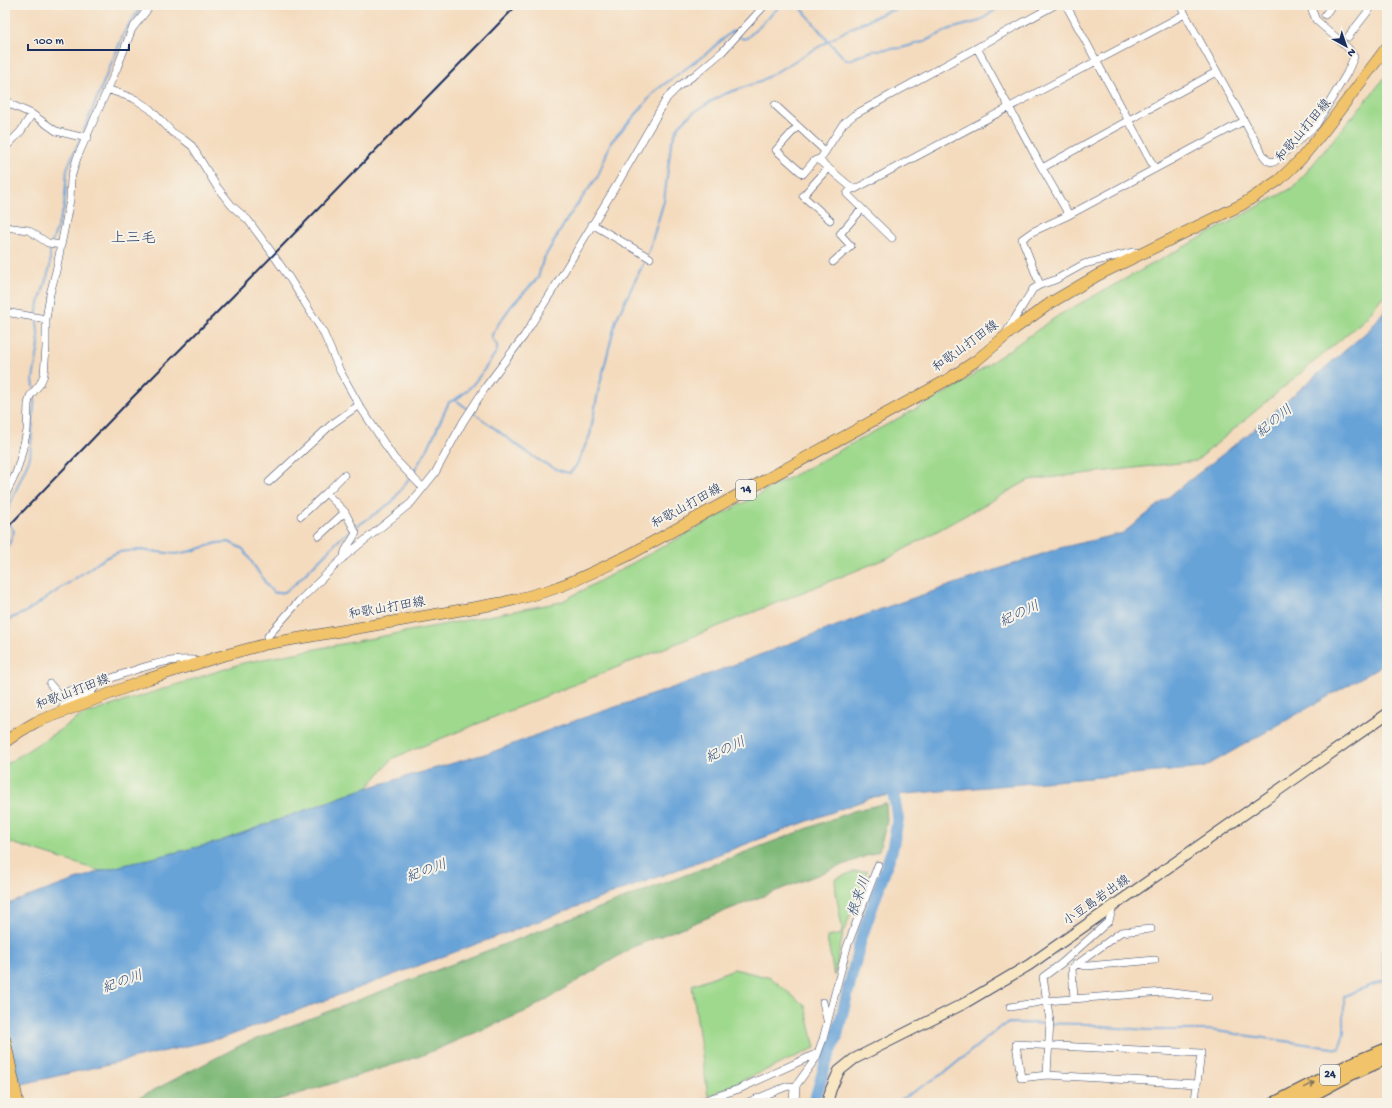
<svg xmlns="http://www.w3.org/2000/svg" width="1392" height="1108" font-family="'Gochi Hand','Klee One',sans-serif">
<style>
.green{fill:#9fd98d;stroke:#5d8476}
.forest{fill:#7fb978;stroke:#4d746b}
.water{fill:#68a3d8;stroke:#42699b}
.lines{fill:none;stroke-linecap:round;stroke-linejoin:round}
.stream{stroke:#68a3d8;stroke-width:2}
.river{stroke:#68a3d8;stroke-width:12}
.minor-casing{stroke:#3c496c;stroke-width:8}
.tertiary-casing{stroke:#3c496c;stroke-width:10}
.secondary-casing{stroke:#3c496c;stroke-width:12}
.primary-casing{stroke:#3c496c;stroke-width:12}
.trunk-casing{stroke:#3c496c;stroke-width:14}
.minor{stroke:#fff;stroke-width:7}
.tertiary{stroke:#fff;stroke-width:9}
.secondary{stroke:#f9e7c3;stroke-width:10}
.primary{stroke:#f1c36a;stroke-width:11}
.trunk{stroke:#f1c36a;stroke-width:12}
.rail{stroke:#1b2f5e;stroke-width:2}
.oneway{stroke:#7b7263}
.labels{text-anchor:middle;dominant-baseline:central;stroke-width:4;stroke-linejoin:round;paint-order:stroke}
.shield{fill:#f7f3e8;stroke:#5d6a87;stroke-width:1}
.shield-label{font-size:12px;font-weight:bold;fill:#1b2f5e}
.street-label{font-size:13px;fill:#1b2f5e;stroke:#f7f3e8}
.water-label{font-size:14px;font-style:italic;fill:#325283;stroke:#f7f3e8}
.quarter-label{font-size:15px;fill:#1b2f5e;stroke:#f7f3e8}
</style>
<rect width="100%" height="100%" fill="#f7f3e8"/>
<filter id="ink" filterUnits="userSpaceOnUse"><feTurbulence type="fractalNoise" baseFrequency=".025" numOctaves="2"/><feDisplacementMap in="SourceGraphic" scale="8" xChannelSelector="R" yChannelSelector="G"/><feConvolveMatrix kernelMatrix="1 2 1 2 8 2 1 2 1" color-interpolation-filters="sRGB"/></filter>
<filter id="wash" filterUnits="userSpaceOnUse"><feTurbulence type="fractalNoise" baseFrequency=".012" numOctaves="4" result="noise"/><feDisplacementMap in="SourceGraphic" scale="16" xChannelSelector="R" yChannelSelector="G"/><feGaussianBlur stdDeviation="0.9" result="paint"/><feColorMatrix in="noise" values="0 0 0 0 0 0 0 0 0 0 0 0 0 0 0 0 0 1.4 0 .05"/><feComposite in="paint" operator="in"/></filter>
<g filter="url(#wash)">
<rect width="100%" height="100%" fill="#f4dbbe"/>
<path class="green" d="M 1387,75 L 1387,291 L 1365,319 L 1196,461 L 1029,480 L 892,556 L 393,758 L 368,787 L 218,842 L 100,871 L 9,842 L 5,826 L 5,765 L 83,715 L 243,663 L 561,602 L 956,387 L 1059,315 L 1294,187 Z
M 867,871 L 843,934 L 834,976 L 827,937 L 843,934 L 836,892 L 835,879 L 853,872 Z
M 734,969 L 771,978 L 805,1006 L 815,1048 L 708,1096 L 692,985 Z"/>
<path class="forest" d="M 886,803 L 887,821 L 879,851 L 635,946 L 529,1010 L 418,1057 L 269,1103 L 129,1103 L 243,1044 L 853,811 Z"/>
<path class="water" d="M 1387,307 L 1387,659 L 1378,668 L 1203,768 L 873,797 L 226,1037 L 5,1088 L 5,905 L 100,871 L 218,842 L 360,790 L 495,751 L 562,725 L 672,688 L 884,608 L 1060,548 L 1123,533 L 1247,435 L 1370,329 Z"/>
<g class="lines">
<path class="stream" d="M 799,5 L 828,41 L 846,60 L 849,60 L 866,53 L 876,50 L 901,48 L 923,42 L 950,29 L 980,21 L 1002,5
M 740,37 L 743,39 L 747,38 L 781,5
M 52,242 L 64,208 L 67,169 L 73,154 L 79,142 L 124,33 L 131,21 L 143,5
M 648,254 L 664,201 L 671,144 L 678,127 L 691,114 L 722,95 L 759,82 L 849,29 L 886,12 L 913,5
M 37,315 L 37,310 L 50,267 L 50,250 L 51,246
M 34,388 L 33,379 L 39,345 L 37,320
M 456,400 L 469,410
M 472,412 C 497,428 542,470 570,473 L 576,466 L 590,435 L 598,392 L 616,320 L 646,258
M 412,474 L 428,448 L 449,402 C 470,395 484,369 497,351 L 497,345 L 491,337 L 497,326 L 512,305 L 538,278 L 543,260 L 569,216 L 598,176 L 611,142 L 639,111 L 655,91 L 707,53 L 732,31 L 736,34
M 5,516 L 30,457 L 35,393
M 5,519 L 14,531 L 5,555
M 5,621 L 26,612 L 105,558 L 119,552 L 140,550 L 176,554 L 192,551 L 217,543 L 229,542 L 243,549 L 269,588 L 275,593 L 285,592 L 295,584 L 343,536 L 392,502 L 410,477
M 895,1103 L 944,1073 L 999,1028 L 1009,1023 L 1089,1024 L 1104,1027 L 1148,1030 L 1209,1030 L 1339,1049 L 1344,1033 L 1344,996 L 1385,980 L 1382,954 L 1384,949 L 1387,948"/>
<path class="river" d="M 814,1103 L 825,1065 L 836,1039 L 861,939 L 892,850 L 898,819 L 891,781"/>
</g>
</g>
<g filter="url(#ink)">
<g class="lines">
<defs>
<path id="minor" d="M 1066,5 L 1155,169
M 1180,5 L 1263,155 L 1268,161 L 1274,162 L 1316,125 L 1347,73 L 1354,57 L 1348,48 L 1316,20 L 1310,5
M 1325,15 L 1332,5
M 1348,37 L 1373,5
M 977,48 L 1042,168 L 1069,215
M 107,89 L 135,99 L 150,109 L 172,132 L 183,139 L 192,146 L 217,187 L 232,206 L 248,220 L 270,250 L 290,279 L 323,332 L 340,371 L 359,405 L 394,458 L 423,488
M 5,98 L 12,105 L 32,114 L 56,131 L 77,136 L 88,137
M 775,105 L 825,151
M 798,126 L 776,150 L 803,174 L 814,161 L 821,158 L 843,124 L 854,115 L 1055,5
M 5,148 L 21,131 L 32,114
M 821,158 L 821,162 L 852,188 L 855,189 L 1185,14
M 828,168 L 803,196 L 830,220
M 1042,168 L 1216,72
M 852,188 L 847,194 L 892,238
M 592,224 L 650,258
M 5,227 L 28,230 L 48,243 L 61,245
M 833,262 L 851,246 L 840,234 L 862,209
M 1040,285 L 1022,239 L 1032,232 L 1069,215 L 1244,121
M 5,312 L 46,319
M 1007,333 L 1007,331 L 1033,289 L 1040,285 L 1055,280 L 1084,264 L 1133,252 L 1136,252 L 1138,256
M 269,482 L 332,424 L 359,405
M 326,493 L 344,475
M 5,496 L 16,473 L 20,460 L 27,431 L 28,404 L 30,396 L 40,384 L 44,375 L 46,347 L 46,319 L 50,294 L 56,271 L 70,200 L 71,178 L 77,158 L 117,68 L 132,29 L 151,5
M 301,516 L 326,493 L 345,512
M 319,536 L 345,512 L 356,533 L 345,551 L 344,557
M 266,644 L 268,636 L 299,601 L 344,557 L 411,503 L 435,473 L 463,422 L 487,385 L 524,336 L 554,288 L 619,181 L 667,98 L 679,86 L 696,74 L 722,52 L 765,5
M 98,683 C 129,672 161,658 194,660 L 196,663
M 50,684 L 59,695 L 84,685 L 98,683 L 92,691 L 64,705 L 60,713
M 1076,964 L 1087,966 L 1155,960
M 1074,999 L 1072,968 L 1121,932 L 1151,929
M 823,1002 L 827,1020
M 1010,1007 L 1046,1001 L 1164,992 L 1208,997
M 1047,1075 L 1050,1021 L 1043,977 L 1062,963 L 1109,921 L 1113,906
M 1197,1084 L 1047,1075 L 1021,1078 L 1016,1044 L 1201,1053 L 1195,1100 L 1203,1101 L 1203,1103
M 696,1103 L 739,1089 L 818,1053
M 746,1103 L 788,1086 L 795,1087 L 816,1058 L 823,1039 L 847,947 L 878,865"/>
<path id="tertiary" d="M 794,1103 L 795,1087"/>
<path id="secondary" d="M 827,1103 L 831,1089 L 839,1071 L 854,1059 L 963,1004 L 1029,965 L 1387,714"/>
<path id="primary" d="M 5,742 L 19,732 L 36,722 L 148,679 L 218,657 L 266,644 L 501,603 C 521,598 540,594 558,587 C 583,578 606,566 629,555 L 947,380 L 977,360 L 1014,329 L 1052,302 L 1098,275 L 1243,204 L 1279,180 L 1300,160 L 1324,131 L 1387,47
M 5,1040 L 18,1103
M 5,1085 L 9,1103"/>
<path id="trunk" d="M 1275,1103 L 1351,1064 L 1387,1049
M 1297,1103 L 1351,1074 L 1387,1058"/>
</defs>
<use href="#minor" class="minor-casing"/>
<use href="#tertiary" class="tertiary-casing"/>
<use href="#secondary" class="secondary-casing"/>
<use href="#primary" class="primary-casing"/>
<use href="#trunk" class="trunk-casing"/>
<use href="#minor" class="minor"/>
<use href="#tertiary" class="tertiary"/>
<use href="#secondary" class="secondary"/>
<use href="#primary" class="primary"/>
<use href="#trunk" class="trunk"/>
<path class="rail" d="M 5,530 L 132,398 L 244,285 L 517,5"/>
</g>
<defs><path id="oneway-shaft" d="M-6 0H5M1.5-3L5.5 0L1.5 3" fill="none" stroke-width="1.6" stroke-linecap="round" stroke-linejoin="round"/></defs>
<use class="oneway" href="#oneway-shaft" transform="translate(1309 1085) rotate(-27)"/>
</g>
<g class="labels">
<g class="shield">
<rect x="736" y="480" width="20" height="20" rx="3"/>
<rect x="1320" y="1065" width="20" height="20" rx="3"/>
</g>
<g class="shield-label">
<text x="746" y="490">14</text>
<text x="1330" y="1075">24</text>
</g>
<g class="street-label">
<text transform="translate(1304 131) rotate(-50)">和歌山打田線</text>
<text transform="translate(966 347) rotate(-36)">和歌山打田線</text>
<text transform="translate(687 507) rotate(-29)">和歌山打田線</text>
<text transform="translate(387 609) rotate(-10)">和歌山打田線</text>
<text transform="translate(73 693) rotate(-21)">和歌山打田線</text>
<text transform="translate(1097 901) rotate(-35)">小豆島岩出線</text>
</g>
<g class="water-label">
<text transform="translate(1275 422) rotate(-39)">紀の川</text>
<text transform="translate(1020 615) rotate(-25)">紀の川</text>
<text transform="translate(726 751) rotate(-25)">紀の川</text>
<text transform="translate(427 872) rotate(-20)">紀の川</text>
<text transform="translate(860 897) rotate(-71)">根来川</text>
<text transform="translate(123 983) rotate(-20)">紀の川</text>
</g>
<g class="quarter-label">
<text x="133" y="239">上三毛</text>
</g>
</g>
<rect width="1392" height="1108" fill="none" stroke="#f7f3e8" stroke-width="20"/>
<g transform="translate(1346 46) rotate(140)" stroke="#f7f3e8" stroke-width="3" paint-order="stroke">
<path d="M0-3L7 15L0 10L-7 15Z" fill="#1b2f5e"/>
<text y="-6" font-size="11" font-weight="bold" text-anchor="middle" fill="#1b2f5e">N</text>
</g>
<path d="M28 44v6h101v-6" fill="none" stroke="#1b2f5e" stroke-width="2"/>
<text x="34" y="44" font-size="12" fill="#1b2f5e" stroke="#f7f3e8" stroke-width="3" paint-order="stroke">100 m</text>
</svg>
